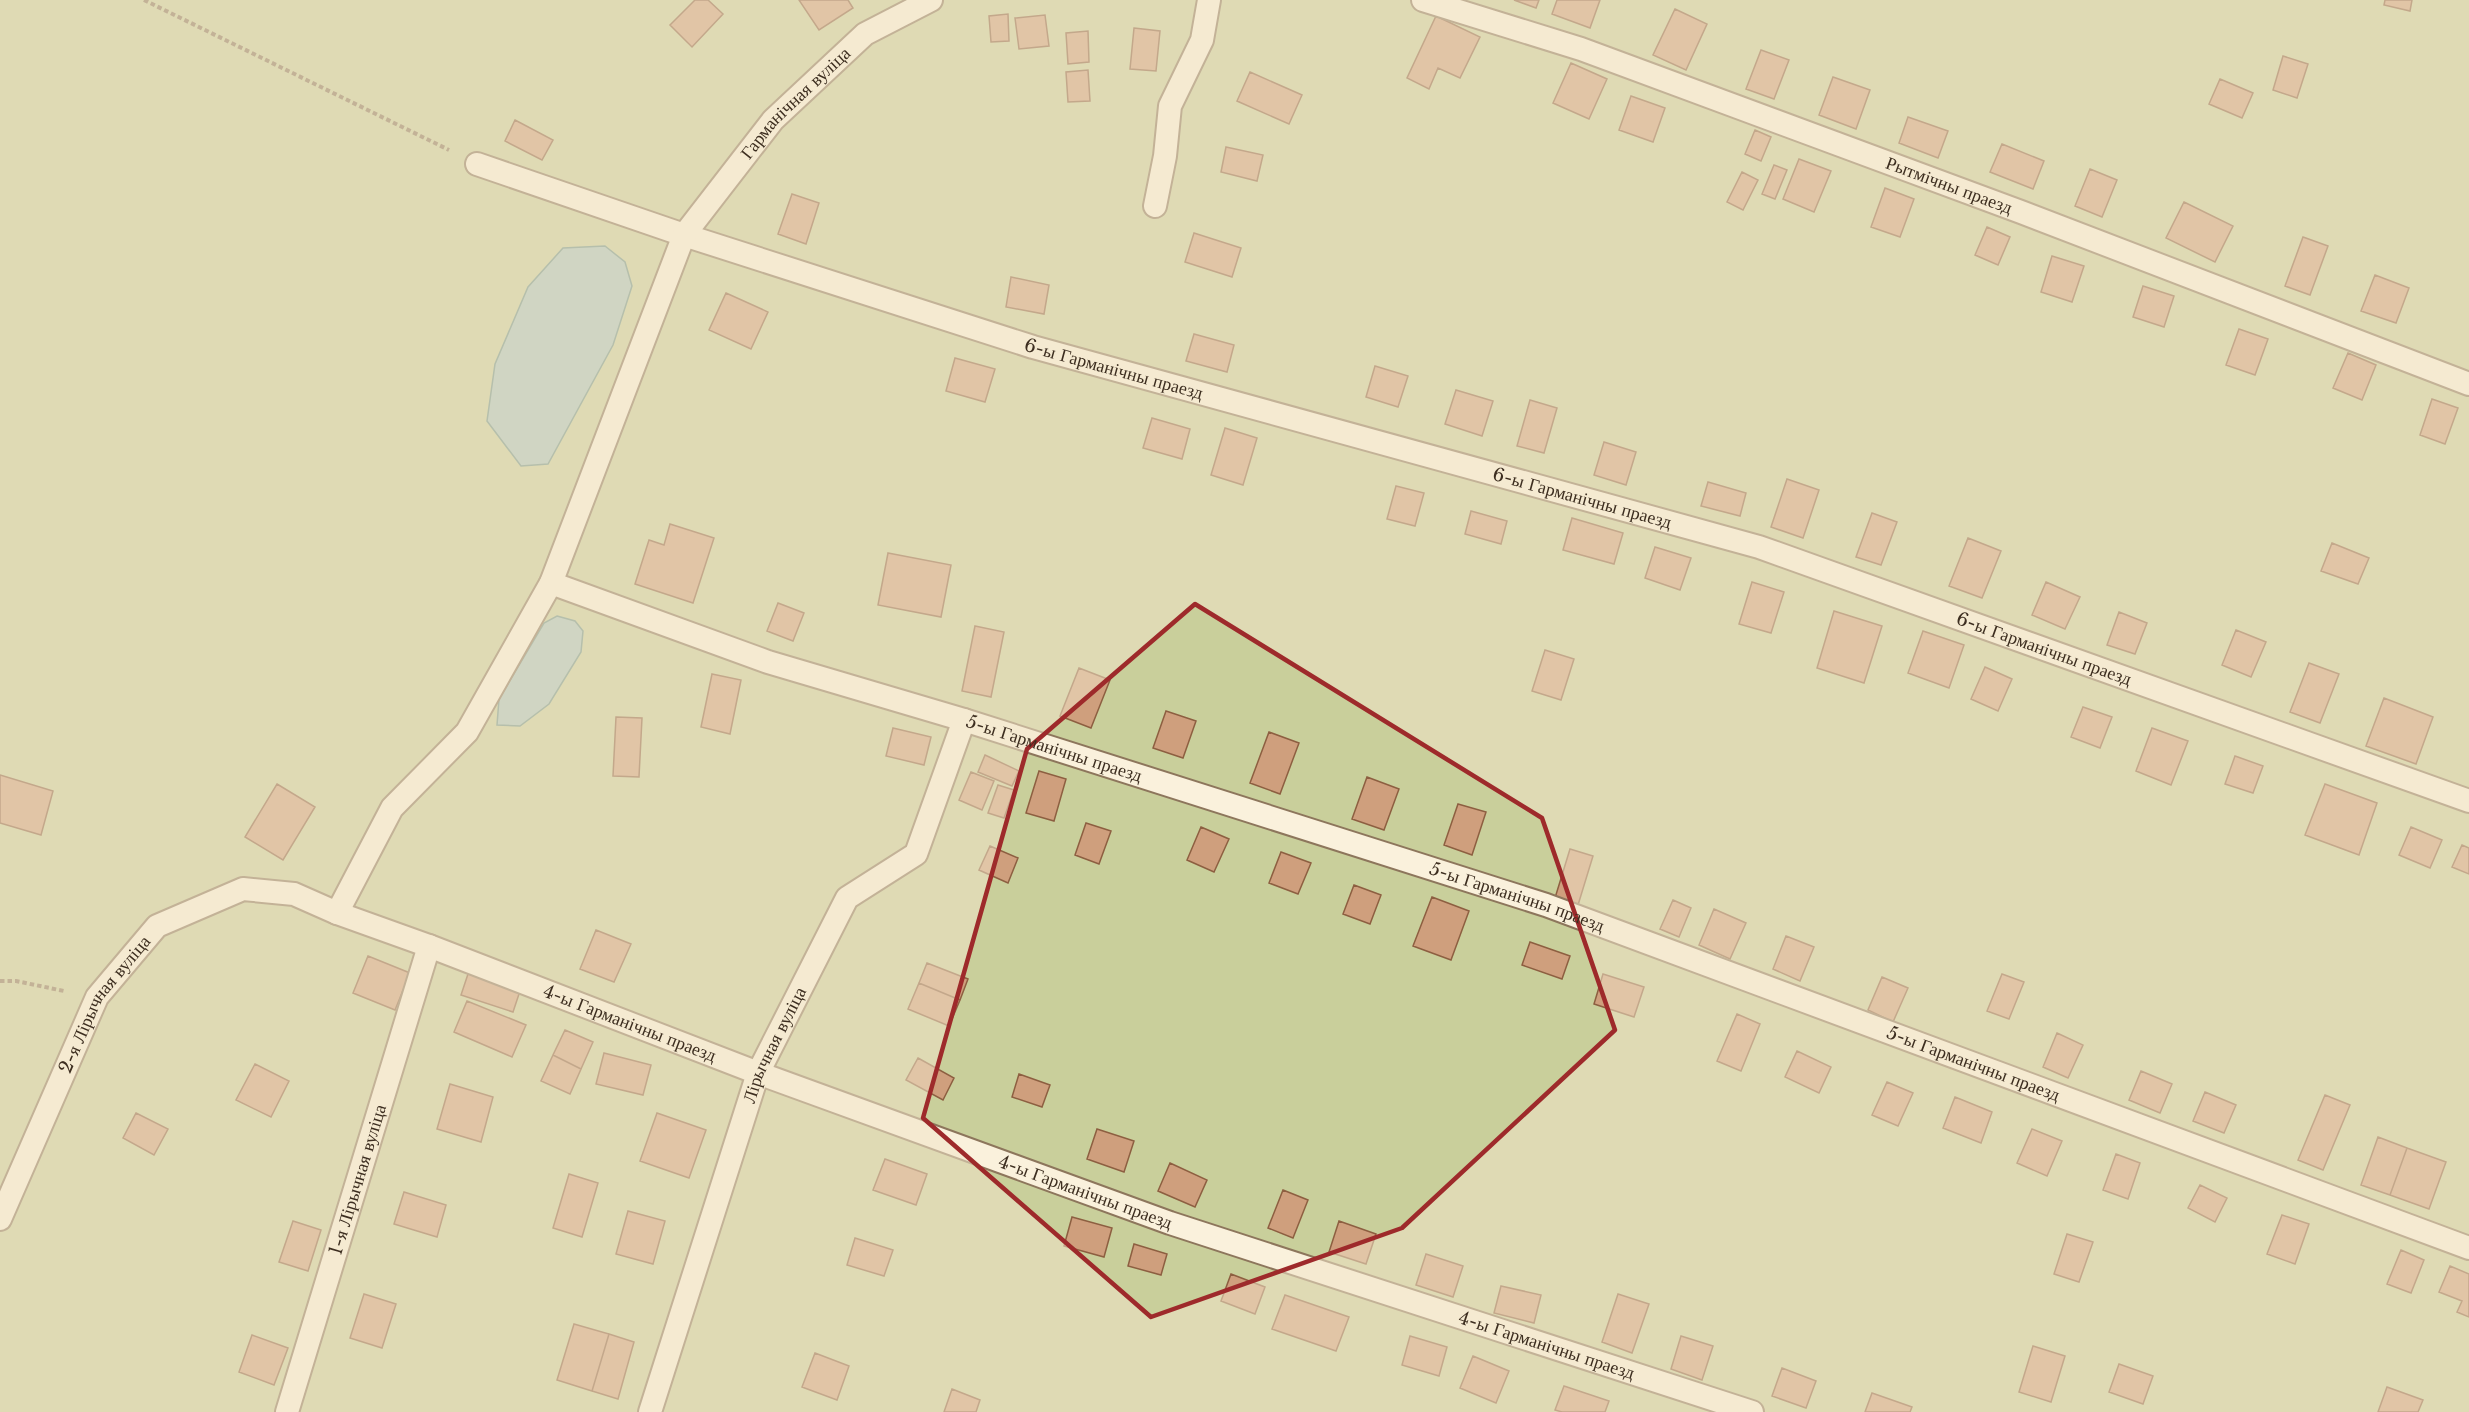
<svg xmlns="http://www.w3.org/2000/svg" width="2469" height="1412" font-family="'Libre Baskerville',serif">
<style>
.green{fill:#c9cf9b}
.water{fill:#a9c4bc;stroke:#6f938a;stroke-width:1.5}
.building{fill:#cf9f7d;stroke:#8d5f41;stroke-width:1.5}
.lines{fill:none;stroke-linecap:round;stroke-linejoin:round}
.service-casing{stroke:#8d765c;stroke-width:26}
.path{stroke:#8d765c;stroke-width:4;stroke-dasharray:4.5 3;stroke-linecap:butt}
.service{stroke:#faf1dc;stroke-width:22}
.marked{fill:none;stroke:#9e2a2b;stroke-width:4.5;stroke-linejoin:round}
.labels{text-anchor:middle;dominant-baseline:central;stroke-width:4.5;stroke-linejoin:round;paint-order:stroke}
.street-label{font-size:18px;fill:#3d2e20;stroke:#f7eed8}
</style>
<rect width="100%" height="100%" fill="#f0e4c8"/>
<path class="green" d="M 0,0 L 2469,0 L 2469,1412 L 0,1412 Z"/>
<path class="water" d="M 605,246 L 625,262 L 632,286 L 613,345 L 548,464 L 521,466 L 487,421 L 495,364 L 528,287 L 563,248 Z
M 557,616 L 575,621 L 583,631 L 581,652 L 549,704 L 520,726 L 497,725 L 499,699 L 544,623 Z"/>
<path class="building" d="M 695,0 L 708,0 L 723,14 L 692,47 L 670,25 Z
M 799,0 L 848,0 L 853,8 L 819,30 Z
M 1514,0 L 1539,0 L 1536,8 Z
M 1557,0 L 1600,0 L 1590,28 L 1552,14 Z
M 2385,0 L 2412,0 L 2410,11 L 2384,5 Z
M 1675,9 L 1707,24 L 1686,70 L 1653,55 Z
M 1008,14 L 1009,41 L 991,42 L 989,16 Z
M 1045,15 L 1049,46 L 1019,49 L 1015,18 Z
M 1436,16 L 1480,37 L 1460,78 L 1438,68 L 1429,89 L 1407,78 Z
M 1134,28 L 1160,31 L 1156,71 L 1130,69 Z
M 1088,31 L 1089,62 L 1068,64 L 1066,33 Z
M 1761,50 L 1789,60 L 1774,99 L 1746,89 Z
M 2283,56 L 2308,64 L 2297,98 L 2273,90 Z
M 1571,63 L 1607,79 L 1589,119 L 1553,103 Z
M 1088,70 L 1090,101 L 1068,102 L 1066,72 Z
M 1250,72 L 1302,95 L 1289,124 L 1237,101 Z
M 1833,77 L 1870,90 L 1856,129 L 1819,115 Z
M 2220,79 L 2253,93 L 2242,118 L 2209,104 Z
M 1631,96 L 1665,108 L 1653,142 L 1619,130 Z
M 1908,117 L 1948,131 L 1938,158 L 1899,143 Z
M 515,120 L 553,140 L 542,160 L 505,141 Z
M 1755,130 L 1771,137 L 1761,161 L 1745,154 Z
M 2002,144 L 2044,161 L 2033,189 L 1990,172 Z
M 1226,147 L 1263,155 L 1257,181 L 1221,172 Z
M 1799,159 L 1831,171 L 1814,212 L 1783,199 Z
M 1774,165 L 1787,170 L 1775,199 L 1762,194 Z
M 2090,169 L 2117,180 L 2102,217 L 2075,206 Z
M 1742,172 L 1758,180 L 1743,210 L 1727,202 Z
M 1885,188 L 1914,199 L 1900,237 L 1871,227 Z
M 792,194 L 819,203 L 806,244 L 778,234 Z
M 2184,202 L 2233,226 L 2215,262 L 2166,238 Z
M 1987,227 L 2010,237 L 1998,265 L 1975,255 Z
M 1194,233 L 1241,248 L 1232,277 L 1185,262 Z
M 2303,237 L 2328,246 L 2310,295 L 2285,286 Z
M 2052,256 L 2084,266 L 2072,302 L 2041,292 Z
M 2375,275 L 2409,288 L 2396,323 L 2361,311 Z
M 1011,277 L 1049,285 L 1044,314 L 1006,307 Z
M 2143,286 L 2174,296 L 2164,327 L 2133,317 Z
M 726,293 L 768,312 L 751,349 L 709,330 Z
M 2239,329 L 2268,339 L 2255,375 L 2226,365 Z
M 1194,334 L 1234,345 L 1227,372 L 1186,361 Z
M 2348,353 L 2376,365 L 2362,400 L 2333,388 Z
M 955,358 L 995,369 L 985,402 L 946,391 Z
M 1375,366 L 1408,376 L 1398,407 L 1366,397 Z
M 1456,390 L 1493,401 L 1482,436 L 1445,424 Z
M 2432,399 L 2458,408 L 2445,444 L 2420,435 Z
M 1530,400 L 1557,408 L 1544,453 L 1517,446 Z
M 1152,418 L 1190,429 L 1182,459 L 1143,448 Z
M 1225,428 L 1257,438 L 1243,485 L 1211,475 Z
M 1604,442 L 1636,452 L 1626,485 L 1594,475 Z
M 1787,479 L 1819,490 L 1803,538 L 1771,527 Z
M 1708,482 L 1746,493 L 1740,516 L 1701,506 Z
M 1396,486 L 1424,493 L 1415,526 L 1387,519 Z
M 1471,511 L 1507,521 L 1501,544 L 1465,534 Z
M 1872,513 L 1897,522 L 1881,565 L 1856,557 Z
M 1572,518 L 1623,533 L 1614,564 L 1563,550 Z
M 670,524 L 714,538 L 693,603 L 635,584 L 649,540 L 664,545 Z
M 1968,538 L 2001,551 L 1982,598 L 1949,586 Z
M 2332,543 L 2369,558 L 2358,584 L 2321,571 Z
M 1655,547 L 1691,558 L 1680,590 L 1645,578 Z
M 888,553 L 951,565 L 941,617 L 878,605 Z
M 1752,582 L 1784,592 L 1771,633 L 1739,624 Z
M 2046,582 L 2080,597 L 2065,629 L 2032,615 Z
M 778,603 L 804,613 L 793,641 L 767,631 Z
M 1834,611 L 1882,626 L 1864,683 L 1817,668 Z
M 2119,612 L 2147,623 L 2135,654 L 2107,645 Z
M 975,626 L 1004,632 L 991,697 L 962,691 Z
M 2236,630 L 2266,642 L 2251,677 L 2222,665 Z
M 1923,631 L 1964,645 L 1949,688 L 1908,673 Z
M 1545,650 L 1574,659 L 1561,700 L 1532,691 Z
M 2309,663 L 2339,674 L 2320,723 L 2290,712 Z
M 1985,667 L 2012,679 L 1998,711 L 1971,699 Z
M 1079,668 L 1110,680 L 1091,728 L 1060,716 Z
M 712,674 L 741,680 L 730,734 L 701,727 Z
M 2384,698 L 2433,717 L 2416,764 L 2366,746 Z
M 2083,707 L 2112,717 L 2100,748 L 2071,737 Z
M 1166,711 L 1196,721 L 1183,758 L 1153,748 Z
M 616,717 L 642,718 L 639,777 L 613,776 Z
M 893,728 L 931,737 L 924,765 L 886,756 Z
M 2152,728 L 2188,741 L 2171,785 L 2136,771 Z
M 1269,732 L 1299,743 L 1280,794 L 1250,783 Z
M 985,755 L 1019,771 L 1012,786 L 978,772 Z
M 2235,756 L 2263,766 L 2253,793 L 2225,784 Z
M 1039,771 L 1066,779 L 1054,821 L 1026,813 Z
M 971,772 L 994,781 L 982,810 L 959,800 Z
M 0,775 L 53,791 L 41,835 L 0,823 Z
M 1367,777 L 1399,789 L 1384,830 L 1352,819 Z
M 277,784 L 315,807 L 283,860 L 245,837 Z
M 2325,784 L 2377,803 L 2359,855 L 2305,835 Z
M 998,785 L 1014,790 L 1004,818 L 988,813 Z
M 1458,804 L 1486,812 L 1472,855 L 1444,845 Z
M 1086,823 L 1111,831 L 1099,864 L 1075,855 Z
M 1201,827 L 1229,839 L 1214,872 L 1187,860 Z
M 2411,827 L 2442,840 L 2430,868 L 2399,855 Z
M 2462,845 L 2469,848 L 2469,874 L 2452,867 Z
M 990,846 L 1018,858 L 1008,883 L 979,870 Z
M 1570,849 L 1593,856 L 1578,905 L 1555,898 Z
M 1281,852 L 1311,863 L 1298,894 L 1269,883 Z
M 1354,885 L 1381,895 L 1370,924 L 1343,914 Z
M 1432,897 L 1469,911 L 1451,960 L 1413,946 Z
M 1673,900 L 1691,908 L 1679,937 L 1660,929 Z
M 1714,909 L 1746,923 L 1730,959 L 1699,945 Z
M 596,930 L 631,944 L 614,982 L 580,969 Z
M 1786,936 L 1814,947 L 1800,981 L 1773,969 Z
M 1530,942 L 1570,956 L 1562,979 L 1522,965 Z
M 368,956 L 410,973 L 395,1010 L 353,993 Z
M 927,963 L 968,979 L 960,1000 L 919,983 Z
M 469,971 L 521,988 L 513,1012 L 461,995 Z
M 1603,974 L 1644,987 L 1634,1017 L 1594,1004 Z
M 2002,974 L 2024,982 L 2009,1019 L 1987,1011 Z
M 1882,977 L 1908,988 L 1893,1022 L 1868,1010 Z
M 919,983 L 960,1000 L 949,1026 L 908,1009 Z
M 467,1001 L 526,1025 L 512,1057 L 454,1032 Z
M 1737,1014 L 1760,1024 L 1741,1071 L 1717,1061 Z
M 565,1030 L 593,1042 L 581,1069 L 553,1055 Z
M 2057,1033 L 2083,1045 L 2068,1078 L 2043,1067 Z
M 1797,1051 L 1831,1067 L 1819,1093 L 1785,1077 Z
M 604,1053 L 651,1065 L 643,1095 L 596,1084 Z
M 553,1055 L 581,1069 L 570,1094 L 541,1081 Z
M 918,1058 L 954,1078 L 943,1100 L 906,1080 Z
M 255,1064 L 289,1081 L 271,1117 L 236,1100 Z
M 2141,1071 L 2172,1084 L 2160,1113 L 2129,1100 Z
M 1019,1074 L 1050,1085 L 1042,1107 L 1012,1097 Z
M 1887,1082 L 1913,1093 L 1898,1126 L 1872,1115 Z
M 450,1084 L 493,1097 L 481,1142 L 437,1129 Z
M 2205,1092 L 2236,1105 L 2224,1133 L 2193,1121 Z
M 2325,1095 L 2350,1105 L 2323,1170 L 2298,1160 Z
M 1955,1097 L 1992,1112 L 1981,1143 L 1943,1128 Z
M 136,1113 L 168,1129 L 154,1155 L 123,1138 Z
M 657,1113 L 706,1130 L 689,1178 L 640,1161 Z
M 1097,1129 L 1134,1141 L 1124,1172 L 1087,1159 Z
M 2032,1129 L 2062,1141 L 2047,1176 L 2017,1163 Z
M 2378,1137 L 2407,1148 L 2390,1195 L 2361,1185 Z
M 2407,1148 L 2446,1162 L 2429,1209 L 2390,1195 Z
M 2116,1154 L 2140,1163 L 2128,1199 L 2103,1190 Z
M 885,1159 L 927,1174 L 916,1205 L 873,1190 Z
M 1170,1163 L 1207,1180 L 1195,1207 L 1158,1191 Z
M 569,1174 L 598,1183 L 582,1237 L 553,1228 Z
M 2200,1185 L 2227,1198 L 2215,1222 L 2188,1208 Z
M 1283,1190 L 1308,1200 L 1293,1238 L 1268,1228 Z
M 404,1192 L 446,1205 L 437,1237 L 394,1224 Z
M 628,1211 L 665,1221 L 653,1264 L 616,1254 Z
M 2282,1215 L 2309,1224 L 2295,1264 L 2267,1254 Z
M 1072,1217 L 1112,1228 L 1104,1257 L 1064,1246 Z
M 293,1221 L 321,1230 L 308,1271 L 279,1262 Z
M 1339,1221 L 1376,1234 L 1366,1264 L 1329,1252 Z
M 2067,1234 L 2093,1242 L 2079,1282 L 2054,1274 Z
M 855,1238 L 893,1250 L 884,1276 L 847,1265 Z
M 1134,1244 L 1167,1254 L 1161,1275 L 1128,1266 Z
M 2401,1250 L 2424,1260 L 2411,1293 L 2387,1284 Z
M 1426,1254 L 1463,1266 L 1453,1297 L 1416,1285 Z
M 2450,1266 L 2469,1274 L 2469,1317 L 2457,1312 L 2462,1301 L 2439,1292 Z
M 1231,1274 L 1265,1287 L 1255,1314 L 1221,1301 Z
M 1501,1286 L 1541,1295 L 1534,1323 L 1494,1313 Z
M 364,1294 L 396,1304 L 382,1348 L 350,1338 Z
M 1618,1294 L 1649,1304 L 1632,1353 L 1602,1342 Z
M 1285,1295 L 1349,1317 L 1336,1351 L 1272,1329 Z
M 574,1324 L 609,1334 L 592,1391 L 557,1380 Z
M 609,1334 L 634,1342 L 618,1399 L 592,1391 Z
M 252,1335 L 288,1348 L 274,1385 L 239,1372 Z
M 1410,1336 L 1447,1347 L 1439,1376 L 1402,1365 Z
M 1681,1336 L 1713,1346 L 1702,1380 L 1671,1369 Z
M 2033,1346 L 2065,1356 L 2051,1402 L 2019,1392 Z
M 815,1353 L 849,1366 L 837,1400 L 802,1387 Z
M 1473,1356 L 1509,1371 L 1496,1403 L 1460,1388 Z
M 2119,1364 L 2153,1376 L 2143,1404 L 2109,1392 Z
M 1782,1368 L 1816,1381 L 1806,1408 L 1772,1396 Z
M 1564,1386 L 1609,1401 L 1605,1412 L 1562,1412 L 1555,1410 Z
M 2387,1387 L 2423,1400 L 2418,1412 L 2378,1412 Z
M 952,1389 L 980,1400 L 976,1412 L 944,1412 Z
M 1872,1393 L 1912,1407 L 1910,1412 L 1865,1412 Z"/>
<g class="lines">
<defs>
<g id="service">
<path id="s1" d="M 1423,0 L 1581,49 L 2021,212 L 2469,384"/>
<path id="s2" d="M 477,164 L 684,235 L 1033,347 L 1759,547 L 2469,801"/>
<path d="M 1155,206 L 1165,156 L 1170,106 L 1202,40 L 1209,0"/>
<path id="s3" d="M 551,583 L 768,662 L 964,720 L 1546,905 L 2469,1248"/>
<path id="s4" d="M 337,913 L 392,808 L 467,732 L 551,583 L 684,235 L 773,120 L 865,34 L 931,0"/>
<path id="s5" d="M 0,1219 L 97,997 L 157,926 L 243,889 L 294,894 L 337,913 L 429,946 L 758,1073 L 1170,1223 L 1752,1412"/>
<path id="s6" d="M 287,1412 L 429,946"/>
<path id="s7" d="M 650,1412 L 758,1073 L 847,898 L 916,854 L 964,720"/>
</g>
</defs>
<use href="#service" class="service-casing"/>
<path class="path" d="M 144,0 L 449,150
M 0,981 L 16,981 L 64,991"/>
<use href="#service" class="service"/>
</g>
<path d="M0 0H2469V1412H0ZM 1195,604 L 1542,818 L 1615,1030 L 1402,1228 L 1151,1317 L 923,1118 L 1027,749 Z" fill="#f0e4c8" fill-opacity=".55" fill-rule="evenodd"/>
<path class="marked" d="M 1195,604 L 1542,818 L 1615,1030 L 1402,1228 L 1151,1317 L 923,1118 L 1027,749 Z"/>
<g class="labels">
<g class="street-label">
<text stroke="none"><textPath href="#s4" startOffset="942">Гарманічная вуліца</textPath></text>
<text stroke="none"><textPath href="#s1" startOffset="558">Рытмічны праезд</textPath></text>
<text stroke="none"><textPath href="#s2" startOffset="669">6-ы Гарманічны праезд</textPath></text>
<text stroke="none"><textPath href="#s2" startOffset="1155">6-ы Гарманічны праезд</textPath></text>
<text stroke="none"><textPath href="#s2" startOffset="1641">6-ы Гарманічны праезд</textPath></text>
<text stroke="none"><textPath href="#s3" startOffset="530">5-ы Гарманічны праезд</textPath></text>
<text stroke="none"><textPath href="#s3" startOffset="1016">5-ы Гарманічны праезд</textPath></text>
<text stroke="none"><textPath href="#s5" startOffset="240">2-я Лірычная вуліца</textPath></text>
<text stroke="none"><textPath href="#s5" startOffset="840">4-ы Гарманічны праезд</textPath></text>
<text stroke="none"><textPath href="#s7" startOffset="388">Лірычная вуліца</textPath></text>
<text stroke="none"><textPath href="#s3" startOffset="1502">5-ы Гарманічны праезд</textPath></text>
<text stroke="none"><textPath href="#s6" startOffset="243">1-я Лірычная вуліца</textPath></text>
<text stroke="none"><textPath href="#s5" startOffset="1326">4-ы Гарманічны праезд</textPath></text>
<text stroke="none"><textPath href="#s5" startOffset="1812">4-ы Гарманічны праезд</textPath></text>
</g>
</g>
</svg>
